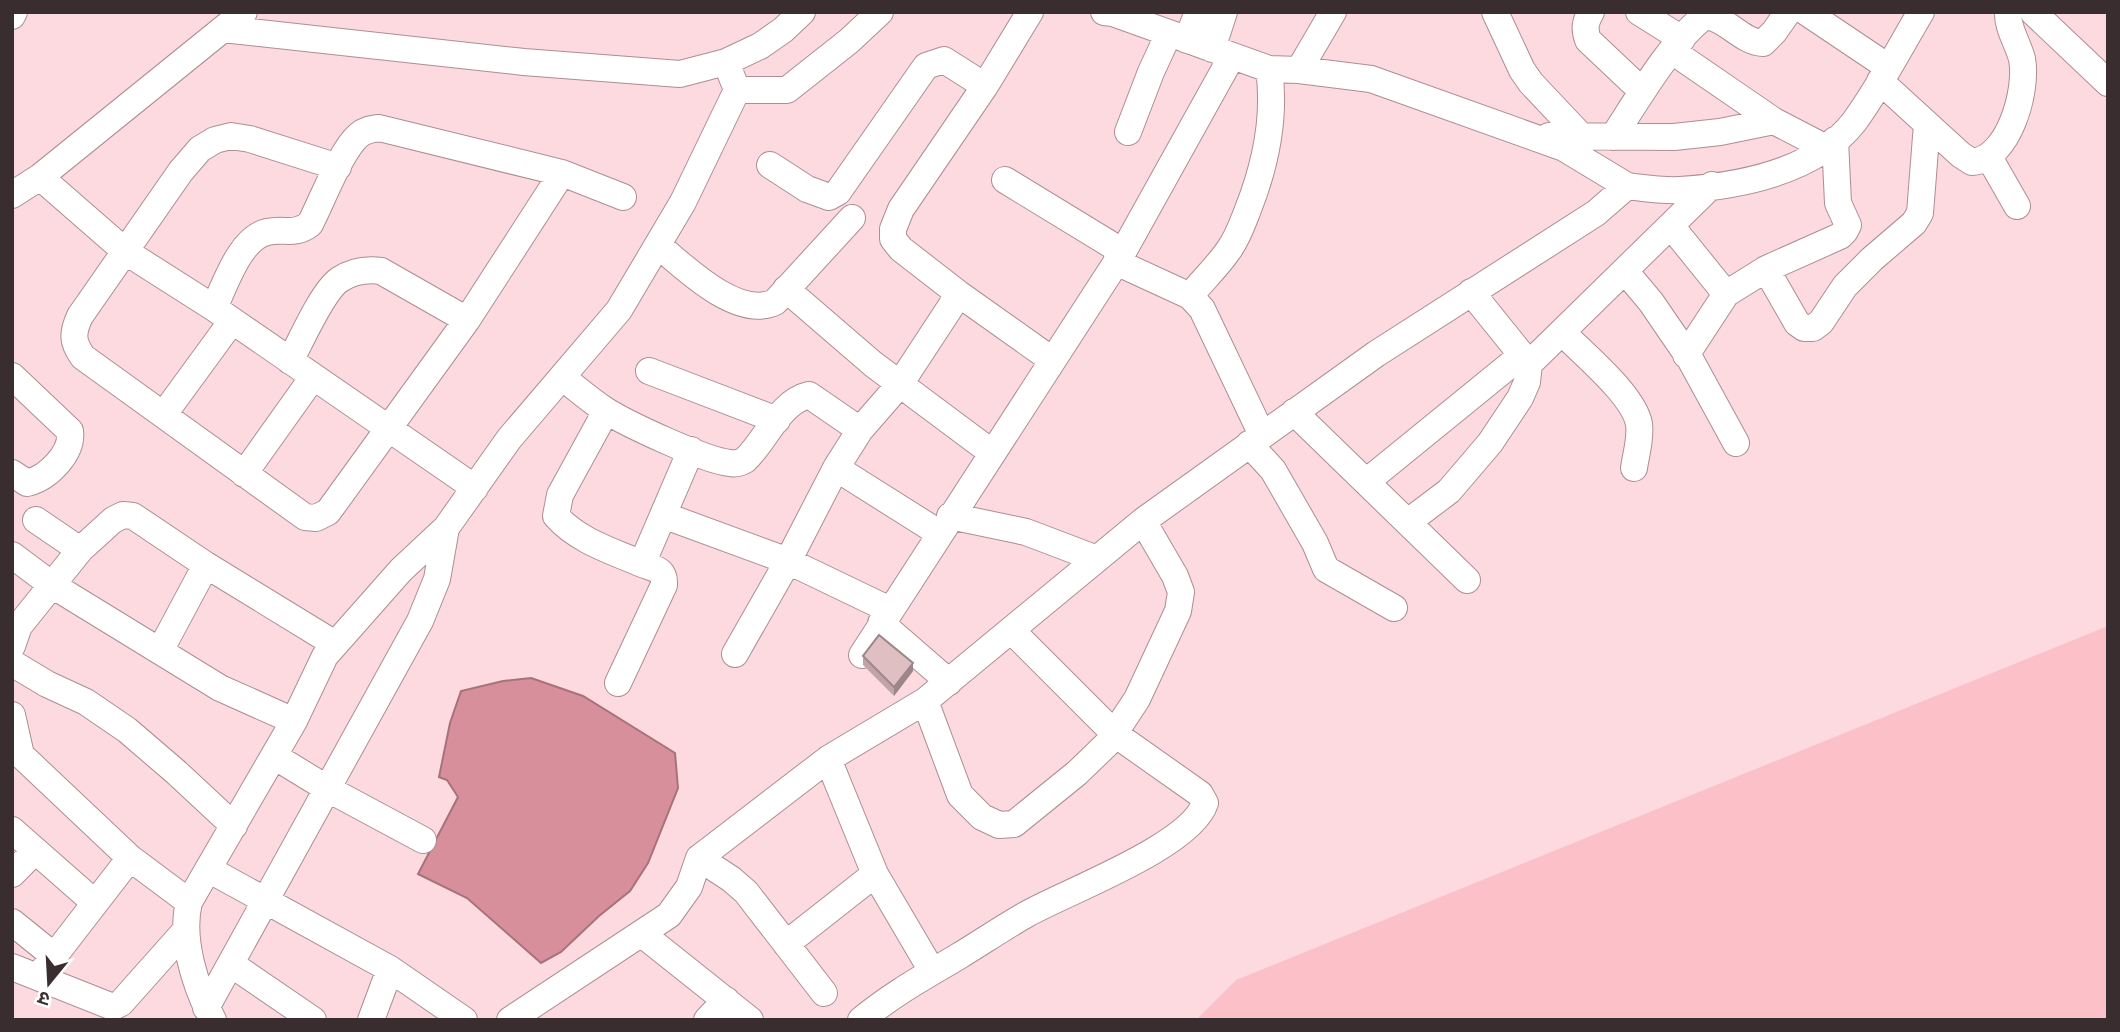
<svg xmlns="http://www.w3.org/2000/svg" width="2120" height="1032" font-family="'Zilla Slab','Noto Sans Devanagari',serif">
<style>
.green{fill:#fcc0c9}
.water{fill:#d68f9b;stroke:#a7727b;stroke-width:2}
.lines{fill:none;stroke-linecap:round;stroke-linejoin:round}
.minor-casing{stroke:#ad8e92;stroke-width:28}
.minor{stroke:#fff;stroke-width:26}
.wall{fill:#c1a4a8}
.shaded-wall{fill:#9d8688}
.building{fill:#e0bfc3;stroke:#9d8688;stroke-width:2}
</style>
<rect width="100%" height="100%" fill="#fcdadf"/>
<path class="green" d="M 2108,626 L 2108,1020 L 1196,1020 L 1236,980 Z"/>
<path class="water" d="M 531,678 L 583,696 L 675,753 L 678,788 L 648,863 L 630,891 L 599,916 L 561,952 L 541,963 L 467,898 L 418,874 L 458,797 L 447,780 L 439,777 L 450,723 L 461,691 L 503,681 Z"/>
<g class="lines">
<defs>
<path id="minor" d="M 1030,12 L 985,86 L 901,209 L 893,229 L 893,239 L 901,249 L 959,294 L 1052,360
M 1104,12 L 1113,13 L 1269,69 L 1299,70 L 1371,79 L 1564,148 L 1627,186
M 1495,12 L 1522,70 L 1531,83 L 1583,138
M 1591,12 C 1585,22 1584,29 1588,40 L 1642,91
M 1639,12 L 1682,39
M 1806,12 L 1888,67
M 2033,12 L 2108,83
M 12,16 L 14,12
M 223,29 L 524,62 L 680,74 L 726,62 L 760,46 L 783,30 L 802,12
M 1187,40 L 1198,12
M 1212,49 L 1224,12
M 1672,51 L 1774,121 L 1826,148
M 1299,70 L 1333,12
M 1880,81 L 1961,155 L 1972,162 C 2009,159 2028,90 2022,59 C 2018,43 2007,28 2008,12
M 737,90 L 787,90 L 849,41 L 880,12
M 1128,132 L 1151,72 L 1169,33
M 1549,136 L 1674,137 L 1720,132 L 1774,121
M 1613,137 C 1636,102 1672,40 1705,16 C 1726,17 1741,42 1763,43 L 1774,32 L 1788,12
M 1989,157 L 2017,206
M 770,165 L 807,189 L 829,197 L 838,192 L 926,66 L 944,60 L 985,86
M 338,167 L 250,139 L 231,136 L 215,140 L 200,149 L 181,171 L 80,316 C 72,333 72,342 83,357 L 305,517 L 316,518 L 328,512 L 467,320 L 562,173
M 40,177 L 126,252 L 214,308 L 475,488
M 1005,180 L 1123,252
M 12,195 L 40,177 L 244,12
M 1671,226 L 1726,294
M 658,245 C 685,268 738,320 775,302 L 852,218
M 1116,262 L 1190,296 L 1202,309 L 1262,435
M 1766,269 L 1797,323 L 1804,328 L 1813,328 L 1821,322 L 1845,286 L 1872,259 L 1914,223 L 1920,213 L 1927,124
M 1625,271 L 1651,302 L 1690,359 L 1736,443
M 786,289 L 873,364 L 991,452
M 1471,292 L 1529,364 L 1712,185
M 1190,296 C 1202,281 1217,267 1228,251 C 1237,239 1242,225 1247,212 C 1265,167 1276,118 1269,69
M 214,308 C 225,285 240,238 267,232 C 285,228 294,236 310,224 C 322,201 341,150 359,135 C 365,130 371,129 379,128 L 562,173 L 623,197
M 1562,332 C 1583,354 1634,395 1639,424 C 1641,439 1636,454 1634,468
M 1686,355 L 1726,294 L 1766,269 L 1840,236 L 1845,231 L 1848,225 L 1838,203 L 1835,140
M 290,361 C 301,341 322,292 339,280 C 351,272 366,269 381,271 L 467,320
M 649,371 L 777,420
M 12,376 L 70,431 C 73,453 48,478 27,483 L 12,473
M 562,377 C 576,388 590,400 605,410 C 627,424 706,461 730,463 C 735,464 740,463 745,460 C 766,441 779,402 809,395 L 860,430
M 606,411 L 560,495 L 556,516 C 578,541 612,551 642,564
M 1294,412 L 1467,580
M 164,414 L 232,321
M 1249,444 L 1273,470 L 1315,543 L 1326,569 L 1394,608
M 836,468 L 939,533
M 244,474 L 313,377
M 1366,482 L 1522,355
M 663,515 L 788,561 L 890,610
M 950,516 L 1026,532 L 1097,559
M 36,520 L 80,550
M 1408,522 L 1449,491 L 1490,443 L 1520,398 L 1527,382 L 1529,364
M 12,555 L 52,585 L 220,688 L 294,721
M 881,623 L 949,682
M 12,646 L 19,626 L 80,550 L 113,520 L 123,515 L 133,516 L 206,565 L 335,644
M 160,651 L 206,565
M 735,654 L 788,561 L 836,468 L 860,430 L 900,384 L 959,294
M 862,655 L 1123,252 L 1232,56
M 12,663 L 47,684 L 86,702 L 127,730 L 176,772 L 234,826
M 618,683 L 664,585 C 665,569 655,569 642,564 L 691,450
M 925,701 L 960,795 L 982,817 L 999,825 L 1014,824 L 1077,773 L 1108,743 L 1137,699 L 1178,611 L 1181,592 L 1175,576 L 1143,521
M 12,715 L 21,755 L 130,858 L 189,902
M 274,756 L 328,789 L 423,840
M 828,759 L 875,874 L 932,971
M 12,830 L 95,903
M 699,858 L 731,879 L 746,892 L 824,993
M 208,869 L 390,969 L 464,1020
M 12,874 L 35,851
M 12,922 L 54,956
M 642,934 L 750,1020
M 786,944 L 875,874
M 231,964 L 313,1020
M 12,967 L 113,1007 L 121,1003 L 186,930
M 38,977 L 130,858
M 206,1008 L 420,621 L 437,579 L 446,528
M 213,1020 C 195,986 180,939 189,902 L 294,721 L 325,656 L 401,570 L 446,528 L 509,439 L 619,310 L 683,202 L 737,90 L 726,62
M 371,1020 L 390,969
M 510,1020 L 669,915 L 689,887 L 699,858 L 828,759 L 925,701 L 1143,521 L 1376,354 L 1596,213 L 1627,186 C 1644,188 1663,191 1680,190 C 1740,186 1815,172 1854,122 C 1879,88 1899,49 1921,12
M 707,1020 L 726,1000
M 861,1020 C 894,993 924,977 959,956 C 982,942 1004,927 1027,914 C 1068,891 1191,846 1205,803 L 1200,794 L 1115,734 L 1011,630"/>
</defs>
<use href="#minor" class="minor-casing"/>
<use href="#minor" class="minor"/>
</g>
<path class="wall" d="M 863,656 L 913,671 L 894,696 L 863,665 Z"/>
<path class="shaded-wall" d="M 913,663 L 913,671 L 894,696 L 894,687 Z"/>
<path class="building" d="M 879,635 L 913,663 L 894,687 L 863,656 Z"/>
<rect width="2120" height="1032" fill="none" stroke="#3a2d2f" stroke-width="28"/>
<g transform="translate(49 983) rotate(198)" stroke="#ffffff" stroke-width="5" paint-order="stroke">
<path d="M0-5L12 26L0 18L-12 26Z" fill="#3a2d2f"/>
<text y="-10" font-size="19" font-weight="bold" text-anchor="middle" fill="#3a2d2f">उ</text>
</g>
</svg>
